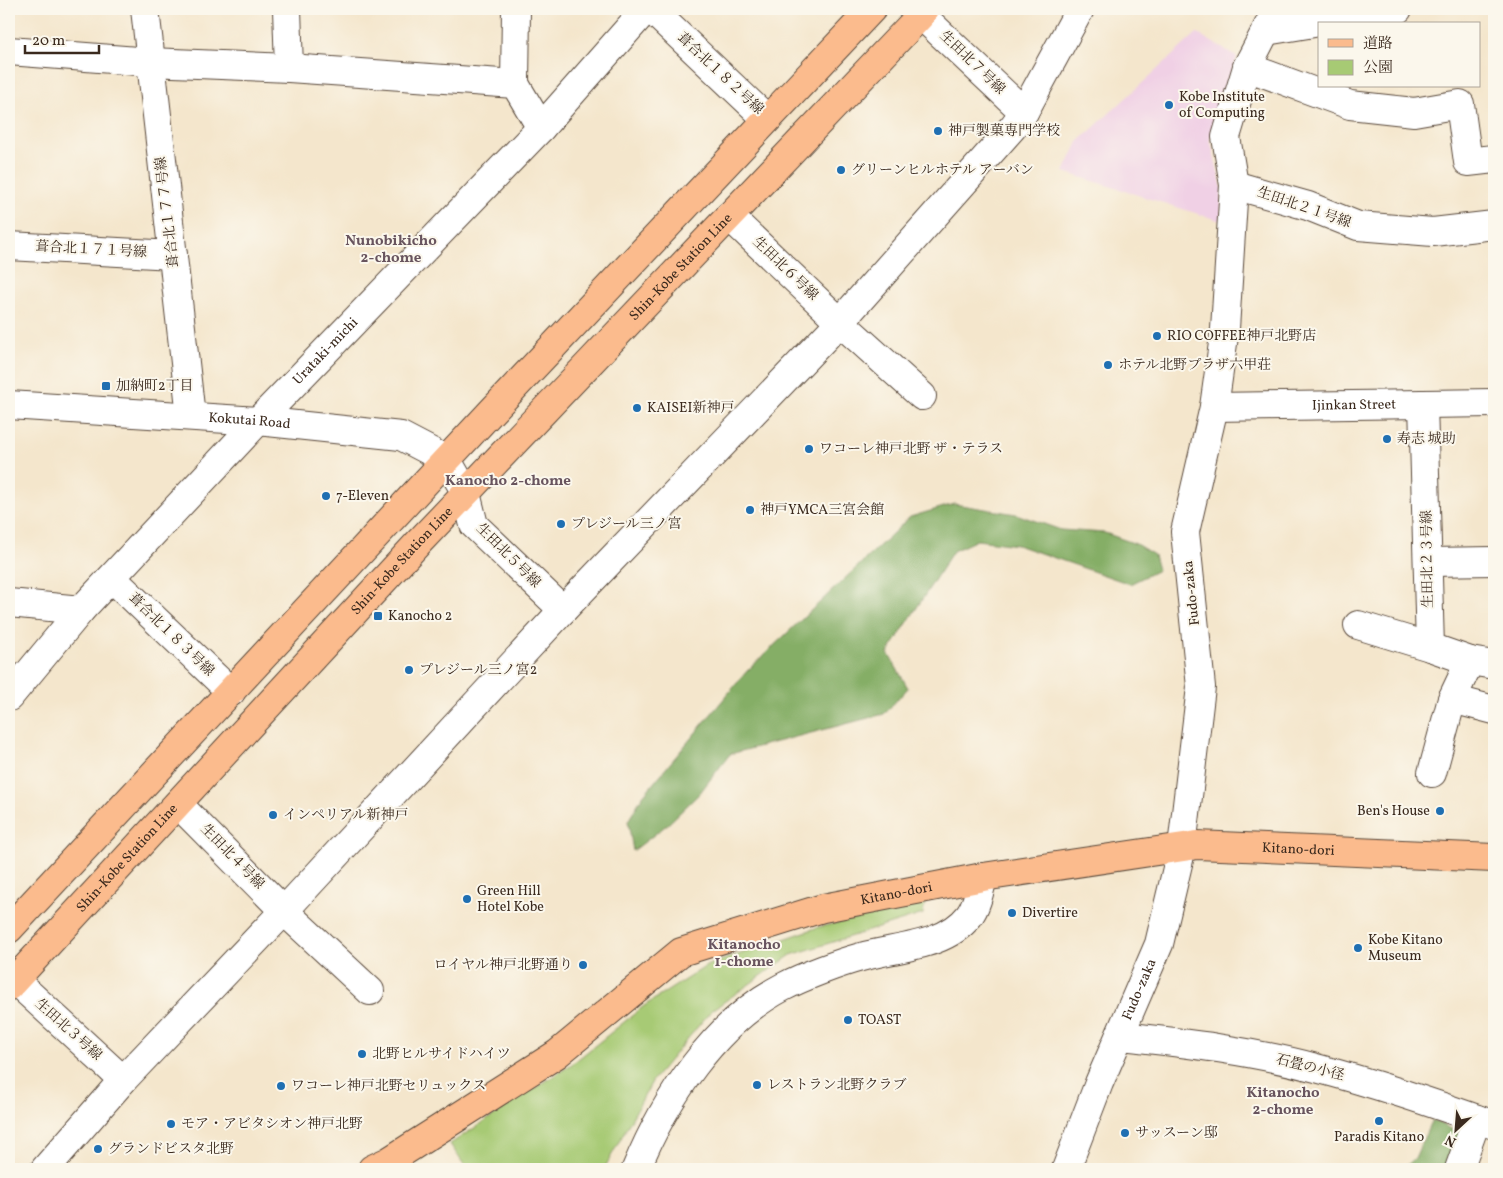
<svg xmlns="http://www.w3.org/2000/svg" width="1503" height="1178" font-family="Vollkorn,'Noto Serif JP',serif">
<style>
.built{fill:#f0d0e5}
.green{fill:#a7ca74;stroke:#717a49}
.forest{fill:#85ae66;stroke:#606c42}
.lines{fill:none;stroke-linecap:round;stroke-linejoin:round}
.minor-casing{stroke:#574638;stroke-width:30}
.tertiary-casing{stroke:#574638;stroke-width:30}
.primary-casing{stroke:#574638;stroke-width:30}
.minor{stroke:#fff;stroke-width:28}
.tertiary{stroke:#fff;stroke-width:28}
.primary{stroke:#fbbb8d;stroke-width:28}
.poi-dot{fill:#1f6fb2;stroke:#fbf7ec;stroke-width:2}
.labels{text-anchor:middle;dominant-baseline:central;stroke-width:4;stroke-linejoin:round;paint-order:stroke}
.street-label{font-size:14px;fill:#3b2a1e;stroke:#fbf7ec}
.poi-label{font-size:14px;fill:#3b2a1e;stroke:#fbf7ec;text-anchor:start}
.neighbourhood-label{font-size:15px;font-weight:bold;fill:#68545e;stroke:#fbf7ec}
</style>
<rect width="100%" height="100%" fill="#fbf7ec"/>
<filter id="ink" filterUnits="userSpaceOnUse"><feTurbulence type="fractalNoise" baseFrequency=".02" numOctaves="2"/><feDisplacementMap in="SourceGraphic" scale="10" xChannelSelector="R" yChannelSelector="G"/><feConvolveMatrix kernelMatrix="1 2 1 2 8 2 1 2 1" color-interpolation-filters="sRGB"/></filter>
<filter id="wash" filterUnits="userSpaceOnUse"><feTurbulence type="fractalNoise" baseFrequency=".0096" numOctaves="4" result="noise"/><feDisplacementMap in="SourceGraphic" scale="20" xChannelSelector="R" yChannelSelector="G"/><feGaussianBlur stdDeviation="1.12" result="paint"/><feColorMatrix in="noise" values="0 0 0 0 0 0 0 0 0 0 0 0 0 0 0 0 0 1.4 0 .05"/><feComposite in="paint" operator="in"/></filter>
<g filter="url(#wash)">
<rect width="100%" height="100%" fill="#f4e6cc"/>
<path class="built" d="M 1197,33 L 1237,57 L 1210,139 L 1222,188 L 1221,221 L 1064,172 L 1078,142 Z"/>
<path class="green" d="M 925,904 L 923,914 L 791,955 L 711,1011 L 653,1080 L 604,1169 L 467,1169 L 450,1144 L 572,1064 L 644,1006 L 708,965 L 819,927 Z"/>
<path class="forest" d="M 954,504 L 1016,514 L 1061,530 L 1105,533 L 1136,544 L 1154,555 L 1158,570 L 1130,584 L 1017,545 L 977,540 L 953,551 L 888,653 L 908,688 L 884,714 L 730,754 L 699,794 L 668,824 L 633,851 L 628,821 L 642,797 L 747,671 L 910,517 Z
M 1432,1120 L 1462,1134 L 1446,1169 L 1403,1169 L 1415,1158 Z"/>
</g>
<g filter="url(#ink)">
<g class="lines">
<defs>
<g id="minor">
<path d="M 145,9 L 191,416"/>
<path d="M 287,9 L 289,68"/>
<path d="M 651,9 L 767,119"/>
<path d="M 921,15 L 1024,112"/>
<path d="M 1266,31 L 1398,9"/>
<path d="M 9,51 L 150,62 L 289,68 L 515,84 L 541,128"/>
<path d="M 1247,67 L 1350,105 L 1414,112 L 1460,104 L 1468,162 L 1494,159"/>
<path d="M 1234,185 L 1308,206 L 1358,226 L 1433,232 L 1494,225"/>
<path d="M 729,216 L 840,322 L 922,396"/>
<path d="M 9,246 L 173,255"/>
<path d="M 1423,404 L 1430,647 L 1470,661 L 1494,665"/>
<path id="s1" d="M 1214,407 L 1494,403"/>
<path d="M 466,493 L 474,525 L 563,610"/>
<path d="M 1429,562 L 1494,561"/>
<path d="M 112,578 L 231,692"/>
<path d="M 9,603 L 81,610"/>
<path d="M 1358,625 L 1430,647"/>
<path id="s2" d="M 9,697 L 81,610 L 258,421 L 541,128 L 646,9"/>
<path d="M 1452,699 L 1494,710"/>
<path d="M 1432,773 L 1452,699 L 1470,661"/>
<path d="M 179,805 L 284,911 L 370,991"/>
<path d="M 9,975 L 123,1080"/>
<path d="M 1121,1036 C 1186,1043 1252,1051 1316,1068 C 1377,1084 1436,1104 1494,1125"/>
<path d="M 45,1169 L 123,1080 L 284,911 L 563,610 L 840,322 L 1013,127 L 1024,112 L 1080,9"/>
<path d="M 636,1169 C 665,1099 714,1023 783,987 C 804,976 839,963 861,957 C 896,947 945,947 969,916 C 977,906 980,889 983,877"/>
<path id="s3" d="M 1066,1169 L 1099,1083 L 1159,944 L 1182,847 L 1201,687 L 1185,532 L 1214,407 L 1225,329 L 1234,185 L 1226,137 L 1247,67 L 1277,9"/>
<path d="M 1459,1169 L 1477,1119"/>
</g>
<g id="tertiary">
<path d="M 515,84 L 516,9"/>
<path id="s4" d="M 9,405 L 258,421 L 401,436 L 447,460 L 466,493"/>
</g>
<g id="primary">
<path d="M 9,929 L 492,411 L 872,9"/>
<path id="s5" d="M 9,986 L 420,541 L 921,15 L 924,9"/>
<path id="s6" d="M 372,1169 L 389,1161 L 557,1054 L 681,952 L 823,908 L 983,877 L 1197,845 L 1494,858"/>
</g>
</defs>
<use href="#minor" class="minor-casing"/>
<use href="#tertiary" class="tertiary-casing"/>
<use href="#primary" class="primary-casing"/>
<use href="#minor" class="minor"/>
<use href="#tertiary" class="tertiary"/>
<use href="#primary" class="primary"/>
</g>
</g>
<g class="poi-dot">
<circle cx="1169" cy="105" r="5"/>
<circle cx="938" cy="131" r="5"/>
<circle cx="841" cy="170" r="5"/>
<circle cx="1157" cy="336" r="5"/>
<circle cx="1108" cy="365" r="5"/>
<rect x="101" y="381" width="10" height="10" rx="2.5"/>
<circle cx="637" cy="408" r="5"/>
<circle cx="1387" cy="439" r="5"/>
<circle cx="809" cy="449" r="5"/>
<circle cx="326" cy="496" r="5"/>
<circle cx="750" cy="510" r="5"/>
<circle cx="561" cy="524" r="5"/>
<rect x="373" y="611" width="10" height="10" rx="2.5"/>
<circle cx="409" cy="670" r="5"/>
<circle cx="1440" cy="811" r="5"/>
<circle cx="273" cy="815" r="5"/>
<circle cx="467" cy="899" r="5"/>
<circle cx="1012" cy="913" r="5"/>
<circle cx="1358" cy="948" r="5"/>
<circle cx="583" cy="965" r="5"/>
<circle cx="848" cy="1020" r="5"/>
<circle cx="362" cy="1054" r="5"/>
<circle cx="757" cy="1085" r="5"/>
<circle cx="281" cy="1086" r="5"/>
<circle cx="1379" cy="1121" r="5"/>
<circle cx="171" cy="1124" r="5"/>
<circle cx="1125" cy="1133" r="5"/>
<circle cx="98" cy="1149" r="5"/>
</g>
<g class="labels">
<g class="street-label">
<text transform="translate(972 63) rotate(44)">生田北７号線</text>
<text transform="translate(720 74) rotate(43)">葺合北１８２号線</text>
<text transform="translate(1304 208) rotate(19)">生田北２１号線</text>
<text transform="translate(168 212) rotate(-97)">葺合北１７７号線</text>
<text transform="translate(91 250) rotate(3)">葺合北１７１号線</text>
<text stroke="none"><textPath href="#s5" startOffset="984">Shin-Kobe Station Line</textPath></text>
<text transform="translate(785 269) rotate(44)">生田北６号線</text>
<text stroke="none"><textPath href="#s2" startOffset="469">Urataki-michi</textPath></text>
<text stroke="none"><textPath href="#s1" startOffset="140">Ijinkan Street</textPath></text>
<text stroke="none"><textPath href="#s4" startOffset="241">Kokutai Road</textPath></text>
<text transform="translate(508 556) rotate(45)">生田北５号線</text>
<text transform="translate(1428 559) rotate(-91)">生田北２３号線</text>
<text stroke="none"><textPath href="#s5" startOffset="579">Shin-Kobe Station Line</textPath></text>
<text transform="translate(1192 593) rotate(-96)">Fudo-zaka</text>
<text transform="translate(171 635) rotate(44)">葺合北１８３号線</text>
<text stroke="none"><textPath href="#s6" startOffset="1008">Kitano-dori</textPath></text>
<text transform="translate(232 857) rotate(46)">生田北４号線</text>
<text stroke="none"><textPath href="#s5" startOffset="174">Shin-Kobe Station Line</textPath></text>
<text stroke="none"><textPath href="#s6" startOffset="602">Kitano-dori</textPath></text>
<text stroke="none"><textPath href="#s3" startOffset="194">Fudo-zaka</textPath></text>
<text transform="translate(68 1030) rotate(42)">生田北３号線</text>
<text transform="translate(1310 1068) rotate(14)">石畳の小径</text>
</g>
<g class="poi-label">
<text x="1179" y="97">Kobe Institute<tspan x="1179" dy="16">of Computing</tspan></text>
<text x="948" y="131">神戸製菓専門学校</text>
<text x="851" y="170">グリーンヒルホテル アーバン</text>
<text x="1167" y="336">RIO COFFEE神戸北野店</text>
<text x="1118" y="365">ホテル北野プラザ六甲荘</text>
<text x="116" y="386">加納町2丁目</text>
<text x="647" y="408">KAISEI新神戸</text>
<text x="1397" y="439">寿志 城助</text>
<text x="819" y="449">ワコーレ神戸北野 ザ・テラス</text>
<text x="336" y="496">7-Eleven</text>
<text x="760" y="510">神戸YMCA三宮会館</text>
<text x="571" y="524">プレジール三ノ宮</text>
<text x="388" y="616">Kanocho 2</text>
<text x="419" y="670">プレジール三ノ宮2</text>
<text x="1430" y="811" text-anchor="end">Ben's House</text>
<text x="283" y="815">インペリアル新神戸</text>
<text x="477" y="891">Green Hill<tspan x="477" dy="16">Hotel Kobe</tspan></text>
<text x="1022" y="913">Divertire</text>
<text x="1368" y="940">Kobe Kitano<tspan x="1368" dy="16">Museum</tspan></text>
<text x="573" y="965" text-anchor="end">ロイヤル神戸北野通り</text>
<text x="858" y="1020">TOAST</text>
<text x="372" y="1054">北野ヒルサイドハイツ</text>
<text x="767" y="1085">レストラン北野クラブ</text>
<text x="291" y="1086">ワコーレ神戸北野セリュックス</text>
<text x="181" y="1124">モア・アビタシオン神戸北野</text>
<text x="1135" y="1133">サッスーン邸</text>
<text x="1379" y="1137" text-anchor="middle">Paradis Kitano</text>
<text x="108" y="1149">グランドビスタ北野</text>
</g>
<g class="neighbourhood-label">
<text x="391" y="241">Nunobikicho<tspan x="391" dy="17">2-chome</tspan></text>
<text x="508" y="481">Kanocho 2-chome</text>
<text x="744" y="945">Kitanocho<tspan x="744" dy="17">1-chome</tspan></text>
<text x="1283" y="1093">Kitanocho<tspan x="1283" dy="17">2-chome</tspan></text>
</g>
</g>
<rect width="1503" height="1178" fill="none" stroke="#fbf7ec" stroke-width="30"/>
<rect x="1318" y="22" width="162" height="65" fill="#fbf7ec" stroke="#aea59a"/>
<rect x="1328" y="39" width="25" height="8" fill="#fbbb8d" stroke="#aea59a"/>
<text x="1363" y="48" font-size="15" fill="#3b2a1e">道路</text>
<rect x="1328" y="60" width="25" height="15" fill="#a7ca74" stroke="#aea59a"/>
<text x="1363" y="72" font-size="15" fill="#3b2a1e">公園</text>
<g transform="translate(1456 1130) rotate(206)" stroke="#fbf7ec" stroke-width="4" paint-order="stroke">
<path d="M0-4L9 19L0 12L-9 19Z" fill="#3b2a1e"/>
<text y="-8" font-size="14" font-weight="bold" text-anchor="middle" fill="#3b2a1e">N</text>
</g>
<path d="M25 45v8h74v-8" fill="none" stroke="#3b2a1e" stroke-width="2.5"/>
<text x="32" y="45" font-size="15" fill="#3b2a1e" stroke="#fbf7ec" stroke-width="4" paint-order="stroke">20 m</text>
</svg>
